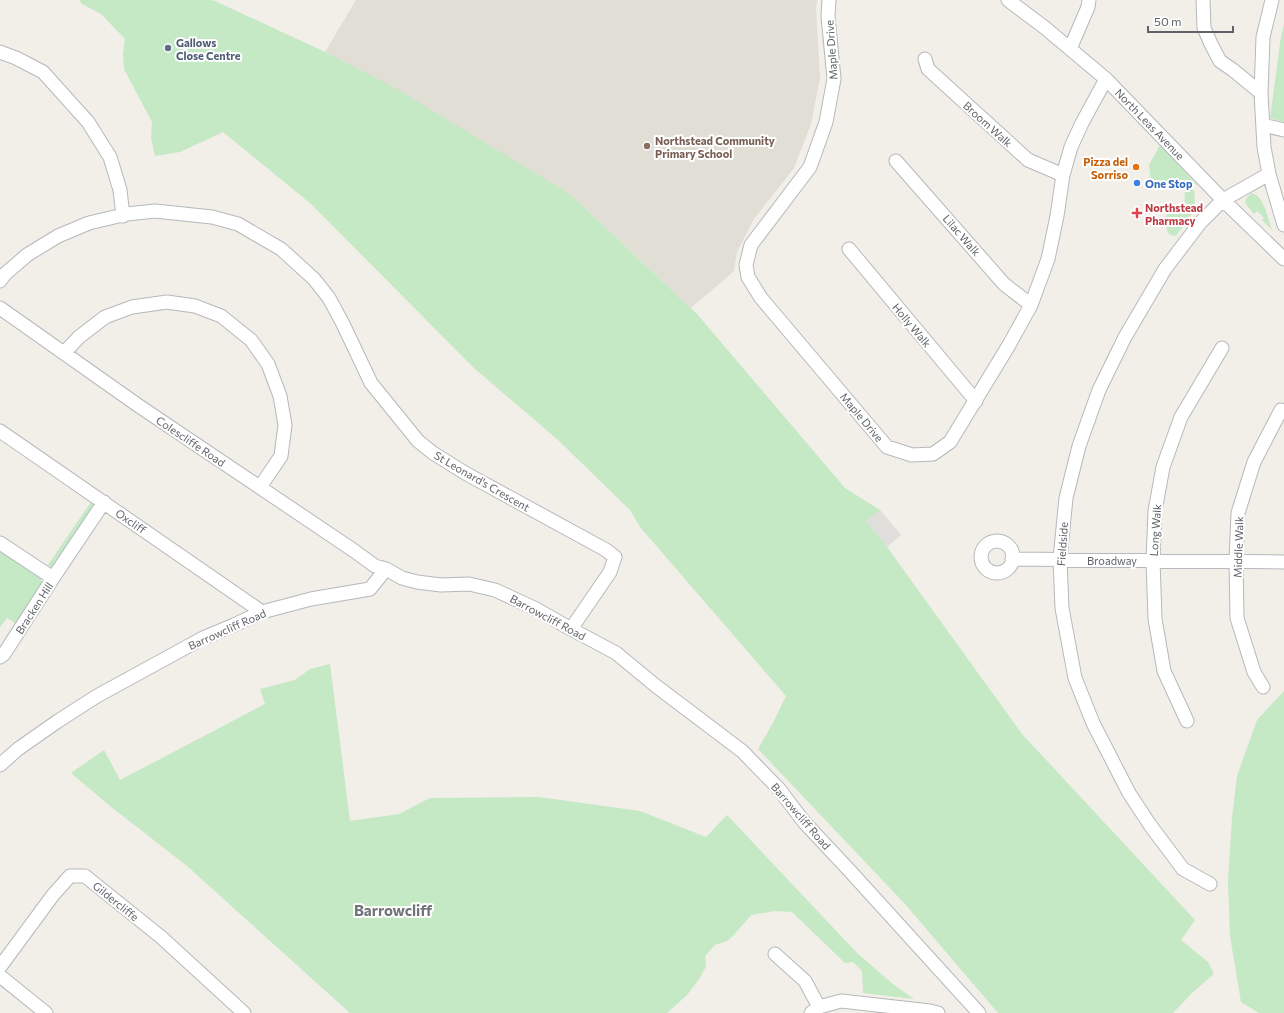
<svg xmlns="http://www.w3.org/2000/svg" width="1284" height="1013" font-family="Commissioner,sans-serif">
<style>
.industrial{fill:#e0deda}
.education{fill:#e1ded6}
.green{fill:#c5e8c5}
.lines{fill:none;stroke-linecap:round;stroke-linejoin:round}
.minor-casing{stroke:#b5b8bc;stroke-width:15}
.minor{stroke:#fff;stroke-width:13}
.service-dot{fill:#5c6f8a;stroke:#fff;stroke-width:1.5}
.education-dot{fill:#8d6e63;stroke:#fff;stroke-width:1.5}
.food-dot{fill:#e8710a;stroke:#fff;stroke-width:1.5}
.shop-dot{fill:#3f7fe0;stroke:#fff;stroke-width:1.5}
.health-dot{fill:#e0444e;stroke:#fff;stroke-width:1.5}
.labels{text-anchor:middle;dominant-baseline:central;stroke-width:4;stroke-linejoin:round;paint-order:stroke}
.service-label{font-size:11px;font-weight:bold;fill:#4e5e75;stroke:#fff;text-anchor:start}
.street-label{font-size:11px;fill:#5f6368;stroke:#fff}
.education-label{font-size:11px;font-weight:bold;fill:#785e54;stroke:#fff;text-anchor:start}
.food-label{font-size:11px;font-weight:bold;fill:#c56008;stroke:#fff;text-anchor:end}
.shop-label{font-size:11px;font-weight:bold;fill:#366cbe;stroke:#fff;text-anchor:start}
.health-label{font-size:11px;font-weight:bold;fill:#be3a42;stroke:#fff;text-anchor:start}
.district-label{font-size:15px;font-weight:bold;fill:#70757a;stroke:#fff}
</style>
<rect width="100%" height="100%" fill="#f1efe8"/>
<path class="industrial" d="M 880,510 L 901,535 L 887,547 L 866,521 Z"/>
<path class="education" d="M 356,0 L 817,0 L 816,10 L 820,78 L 811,124 L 794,168 L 754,219 L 737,252 L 734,271 L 691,308 L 570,194 L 325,52 Z"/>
<path class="green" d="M 79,0 L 211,0 L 215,1 L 325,52 L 395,88 L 570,194 L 697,314 L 845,488 L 880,510 L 866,521 L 887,547 L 1022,734 L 1195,920 L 1181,940 L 1208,962 L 1214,974 L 1192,993 L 1173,1013 L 998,1013 L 905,904 L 758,749 L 774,721 L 786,696 L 640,527 L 630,510 L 557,439 L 475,369 L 311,204 L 223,132 L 180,152 L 155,156 L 151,137 L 152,122 L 124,69 L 123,54 L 125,39 L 101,14 L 82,4 Z
M 1284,24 L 1284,122 L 1270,118 L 1281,36 Z
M 1160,145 L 1196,184 L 1151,184 L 1149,165 Z
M 1185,190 L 1194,190 C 1197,214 1189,218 1176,236 C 1163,236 1167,222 1167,213 L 1171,211 L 1184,211 Z
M 1252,193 C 1264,196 1268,219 1272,230 L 1262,220 L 1264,218 L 1257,211 L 1254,214 L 1245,203 C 1246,198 1248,196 1252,193 Z
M 91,502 L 95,505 L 53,568 L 48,565 Z
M 0,549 L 39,576 L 42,582 L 41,588 L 16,624 L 7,618 L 0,627 Z
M 330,664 L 350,821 L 399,814 L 430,798 L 539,797 L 640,811 L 706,837 L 727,815 L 858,954 L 893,984 L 914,999 L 863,993 L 862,971 L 853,962 L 845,963 L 792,912 L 775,911 L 751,915 L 733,936 L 727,941 L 715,945 L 705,956 L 706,967 L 699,979 L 687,995 L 667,1013 L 350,1013 L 187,866 L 110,806 L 71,773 L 104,750 L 120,780 L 265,704 L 260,689 L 295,680 L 310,669 Z
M 1284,691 L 1284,1013 L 1259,1013 L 1241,1002 L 1230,936 L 1228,881 L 1232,818 L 1237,776 L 1257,720 Z"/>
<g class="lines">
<defs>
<path id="minor" d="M 829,0 L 828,16 L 834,79 L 826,122 L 810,167 L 751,245 L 746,265 L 748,277 L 761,298 L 887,447 L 912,455 L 933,454 L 950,442 L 1009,345 L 1031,305 L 1048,259 L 1057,216 L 1063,175 L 1071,147 L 1082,123 L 1106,79
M 1008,0 L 1044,27 L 1106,79 L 1223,200 L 1284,259
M 1203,0 L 1204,28 L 1211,44 L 1220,61 L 1233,70 L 1261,93
M 1272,0 L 1263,37 L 1261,93 L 1264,147 L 1269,174 L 1284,225
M 1070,49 L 1088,7 L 1089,0
M 0,52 L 16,58 L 43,72 L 88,122 L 110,157 L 120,190 L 123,216
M 925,59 L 928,69 L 1028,160 L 1063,175
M 1263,125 L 1284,130
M 896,161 L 1004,284 L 1031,305
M 849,249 L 976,401
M 0,281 L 5,274 L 27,255 L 58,236 L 89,223 L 127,214 L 155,211 L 212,217 L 238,224 L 281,249 L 314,279 L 329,298 L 343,324 L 371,383 L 418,441 L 433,453 L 465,473 L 606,550 L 615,557 L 610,572 L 571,629
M 0,308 L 139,406 L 353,550 L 375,566 L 386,569 L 402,578 L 417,582 L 441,585 L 469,584 L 495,590 L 536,609 L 571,629 L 616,653 L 656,686 L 742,751 L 779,789 L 804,822 L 849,870 L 979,1013
M 64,353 L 79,337 L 105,317 L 132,307 L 167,302 L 195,306 L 221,316 L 251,340 L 268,364 L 280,396 L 285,425 L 281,456 L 260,487
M 0,431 L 262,612
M981 557a16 16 0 1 1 32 0a16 16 0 1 1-32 0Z
M 0,543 L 53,578
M 1012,559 L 1284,562
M 0,657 L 4,654 L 53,578 L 104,502
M 1263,687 L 1254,672 L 1237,618 L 1236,562 L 1238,513 L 1254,462 L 1281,410
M 1187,721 L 1164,671 L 1155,619 L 1153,560 L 1155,511 L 1163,467 L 1181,417 L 1222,348
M 0,765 L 18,749 L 58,721 L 97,696 L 203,638 L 234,625 L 262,612 L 311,599 L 370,589 L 386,569
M 1210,884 L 1183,869 L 1150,825 L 1129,793 L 1093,723 L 1075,678 L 1062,608 L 1060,559 L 1066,498 L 1079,446 L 1099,390 L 1125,337 L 1165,269 L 1200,223 L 1223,200 L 1269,174
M 775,954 L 805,981 L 819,1007
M 0,967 L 53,895 L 70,876 L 85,876 L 161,937 L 244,1013
M 0,976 L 46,1013
M 811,1013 L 819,1007 L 841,1001 L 930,1011 L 938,1013"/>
</defs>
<use href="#minor" class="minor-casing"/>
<use href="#minor" class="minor"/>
</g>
<circle class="service-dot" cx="168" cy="48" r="4"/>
<circle class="education-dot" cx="647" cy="146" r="4"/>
<circle class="food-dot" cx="1136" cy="167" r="4"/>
<circle class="shop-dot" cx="1137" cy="183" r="4"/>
<path class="health-dot" d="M1135 207h4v4h4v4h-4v4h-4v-4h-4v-4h4z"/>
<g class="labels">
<g class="service-label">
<text x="176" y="42">Gallows<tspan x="176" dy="13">Close Centre</tspan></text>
</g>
<g class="street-label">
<text transform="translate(831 50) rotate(-94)">Maple Drive</text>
<text transform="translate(988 124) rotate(42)">Broom Walk</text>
<text transform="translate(1150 124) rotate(46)">North Leas Avenue</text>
<text transform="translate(962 235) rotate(49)">Lilac Walk</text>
<text transform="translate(912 325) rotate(50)">Holly Walk</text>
<text transform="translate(862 417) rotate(50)">Maple Drive</text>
<text transform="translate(191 441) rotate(34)">Colescliffe Road</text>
<text transform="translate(482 481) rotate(30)">St Leonard's Crescent</text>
<text transform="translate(131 521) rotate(35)">Oxcliff</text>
<text transform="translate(1155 530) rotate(-86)">Long Walk</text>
<text transform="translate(1062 544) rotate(-86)">Fieldside</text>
<text transform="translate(1238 547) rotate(-88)">Middle Walk</text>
<text x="1112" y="560">Broadway</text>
<text transform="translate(34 608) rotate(-57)">Bracken Hill</text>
<text transform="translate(548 617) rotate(28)">Barrowcliff Road</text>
<text transform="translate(227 629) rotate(-24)">Barrowcliff Road</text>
<text transform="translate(801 816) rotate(49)">Barrowcliff Road</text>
<text transform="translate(116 901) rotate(39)">Gildercliffe</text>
</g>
<g class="education-label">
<text x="655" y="140">Northstead Community<tspan x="655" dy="13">Primary School</tspan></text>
</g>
<g class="food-label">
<text x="1128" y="161">Pizza del<tspan x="1128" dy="13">Sorriso</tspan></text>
</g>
<g class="shop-label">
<text x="1145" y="183">One Stop</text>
</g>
<g class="health-label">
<text x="1145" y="207">Northstead<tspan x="1145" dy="13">Pharmacy</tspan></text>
</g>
<g class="district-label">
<text x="393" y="910">Barrowcliff</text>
</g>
</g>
<path d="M1148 26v6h85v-6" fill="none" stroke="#5f6368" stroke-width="2"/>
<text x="1154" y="26" font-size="12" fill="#5f6368" stroke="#ffffff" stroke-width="3" paint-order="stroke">50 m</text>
</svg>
